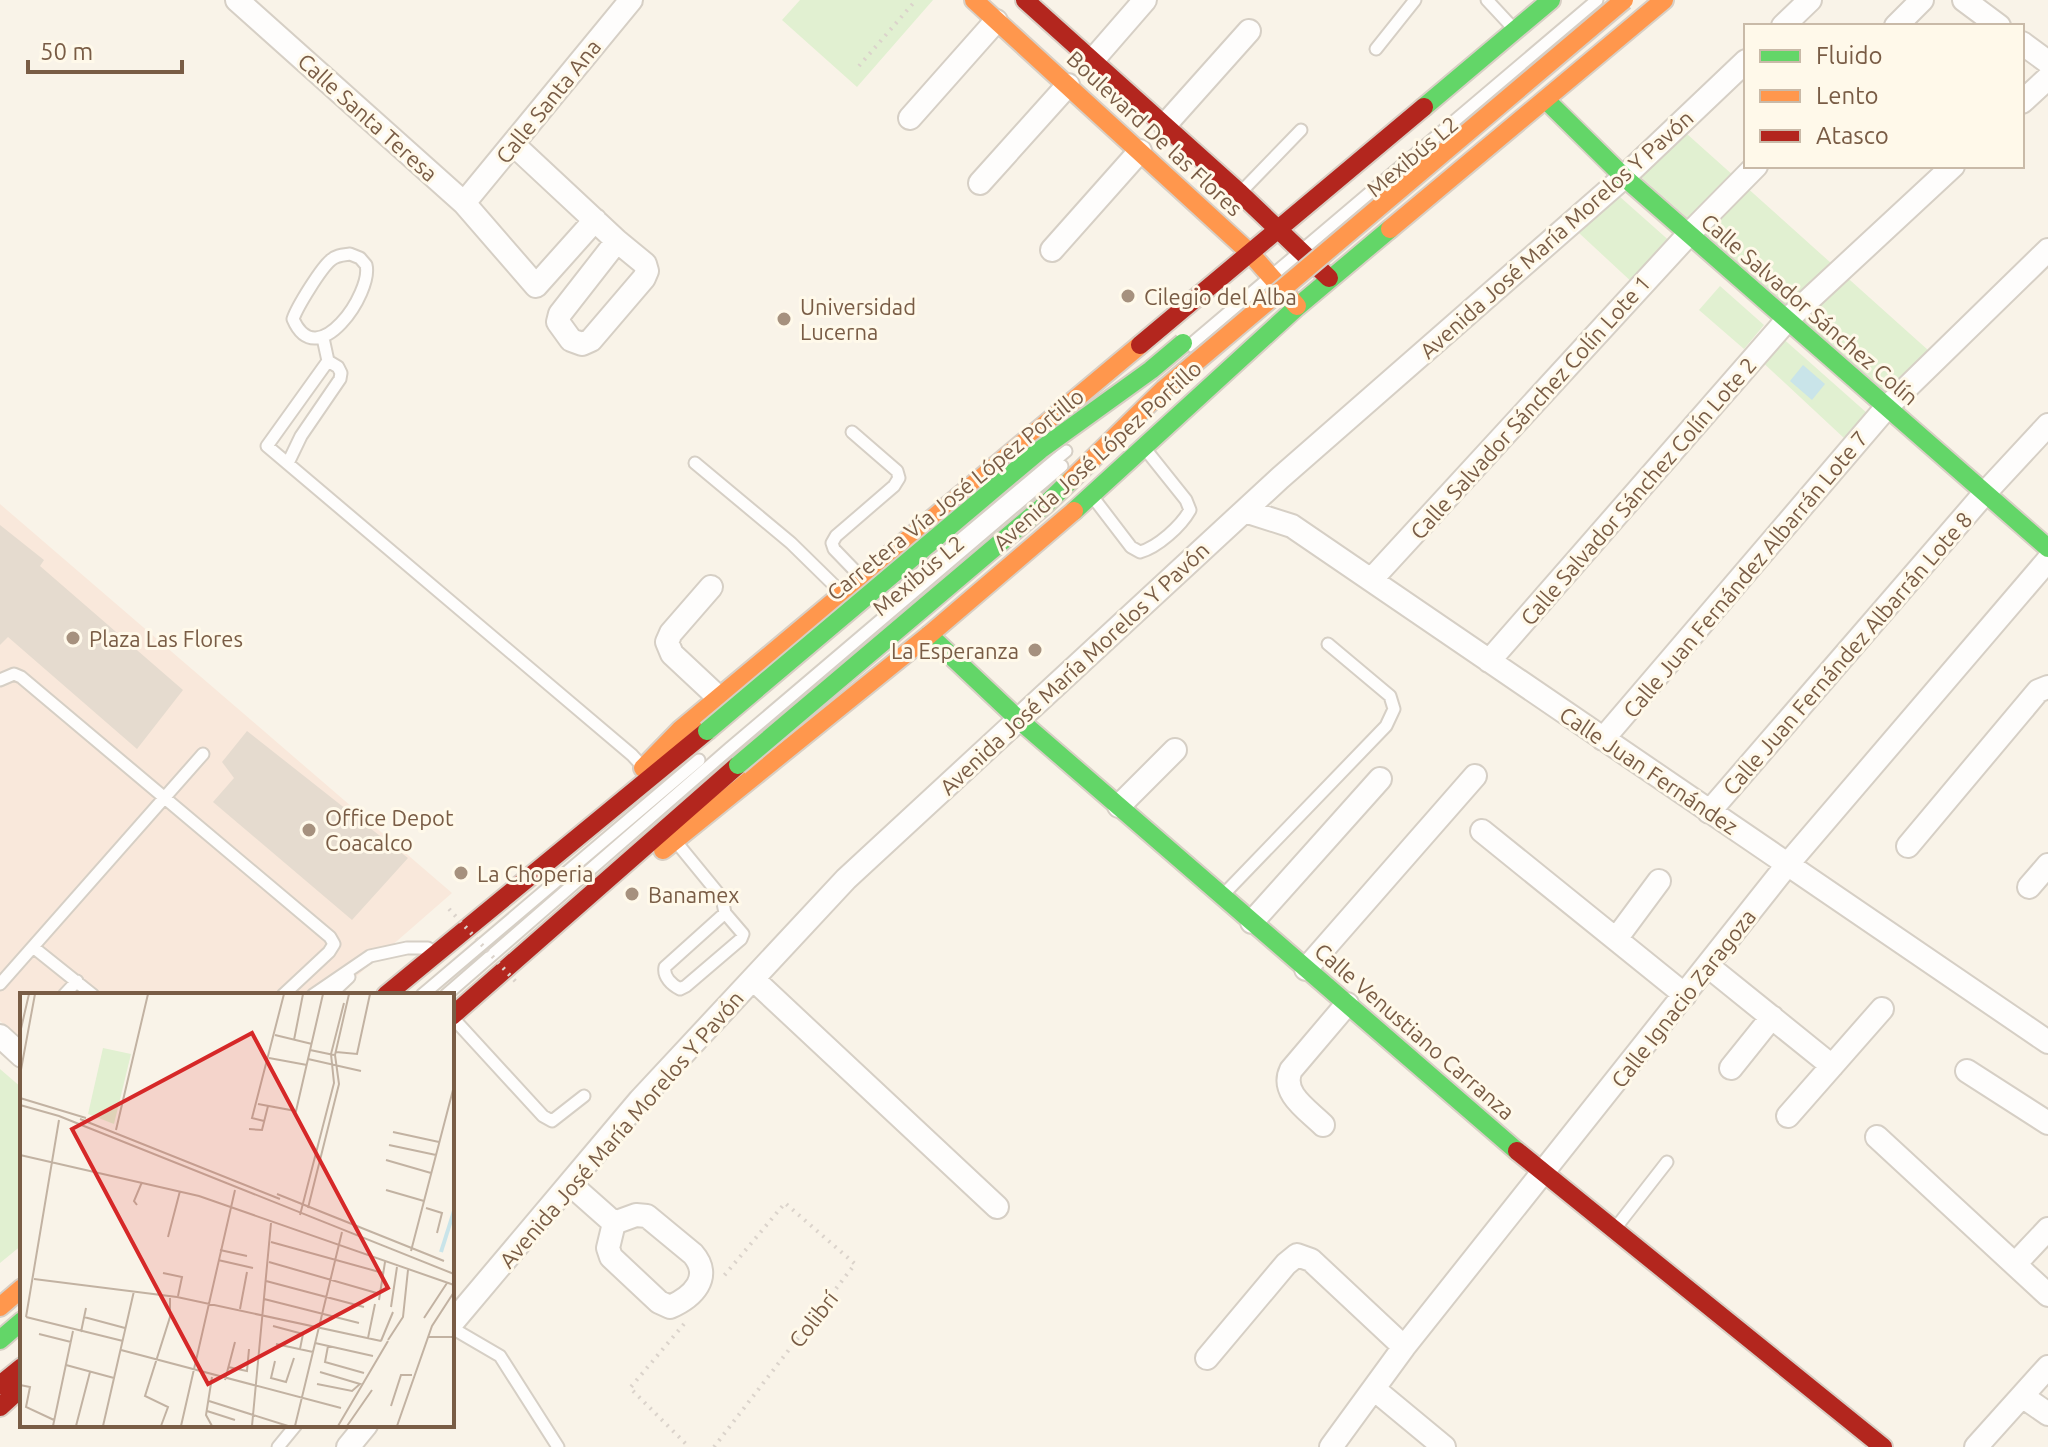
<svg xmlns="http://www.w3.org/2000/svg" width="2048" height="1447" font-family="Ubuntu,sans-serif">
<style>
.commercial{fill:#f9e8db}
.green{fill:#e1f0d1}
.water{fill:#c9e4e9}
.building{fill:#e5dbcf}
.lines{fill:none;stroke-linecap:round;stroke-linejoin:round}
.lane-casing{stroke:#d6cfc5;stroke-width:15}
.street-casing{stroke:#d6cfc5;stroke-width:26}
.fast-casing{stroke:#d8cfc5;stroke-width:22}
.slow-casing{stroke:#d8cfc5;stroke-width:22}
.jam-casing{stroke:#d8cfc5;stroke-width:22}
.path{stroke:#dbd3cb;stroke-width:4;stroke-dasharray:2 6;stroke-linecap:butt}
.lane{stroke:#fefdfc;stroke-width:11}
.street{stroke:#fefdfc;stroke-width:22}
.fast{stroke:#63d668;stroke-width:18}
.slow{stroke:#ff974d;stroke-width:18}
.jam{stroke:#b3261e;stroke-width:18}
.fast-bridge-casing{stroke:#d7cec4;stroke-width:22;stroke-linecap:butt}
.slow-bridge-casing{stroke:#d7cec4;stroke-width:22;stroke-linecap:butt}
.path-bridge{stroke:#dbd3cb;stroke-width:4;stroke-dasharray:2 6;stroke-linecap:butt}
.fast-bridge{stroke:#63d668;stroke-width:18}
.slow-bridge{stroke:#ff974d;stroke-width:18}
.poi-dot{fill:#a6917e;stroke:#fff9ea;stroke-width:3}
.labels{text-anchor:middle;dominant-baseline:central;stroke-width:6;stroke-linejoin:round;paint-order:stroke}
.street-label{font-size:22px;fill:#795c45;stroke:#fff9ea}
.poi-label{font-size:22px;fill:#795c45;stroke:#fff9ea;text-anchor:start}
.inset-river{fill:none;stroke:#c9e4e9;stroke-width:4}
.inset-road{fill:none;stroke:#c2b2a2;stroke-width:2}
.view{fill:#d62828;fill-opacity:0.15;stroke:#d62828;stroke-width:4}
.inset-edge{fill:none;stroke:#795c45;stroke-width:4}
</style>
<rect width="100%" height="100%" fill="#f9f3e8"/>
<path class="commercial" d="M 0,504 L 452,893 L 335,995 L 22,995 L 22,1041 L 0,1021 Z"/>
<path class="green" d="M 800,0 L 933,0 L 857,87 L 782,20 Z
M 1687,134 L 1928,350 L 1885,392 L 1641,177 Z
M 1619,196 L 1673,244 L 1635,285 L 1579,233 Z
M 1720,286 L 1764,325 L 1744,349 L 1699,310 Z
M 1779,335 L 1867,413 L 1845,439 L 1758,358 Z
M 0,1069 L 22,1088 L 22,1245 L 0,1263 Z"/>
<path class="water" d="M 1803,365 L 1825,384 L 1812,400 L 1790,381 Z"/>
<path class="building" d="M 0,525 L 44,560 L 40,566 L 183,690 L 137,749 L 8,637 L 0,645 Z
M 247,731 L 408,858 L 352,920 L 213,802 L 234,778 L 222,762 Z"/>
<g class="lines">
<defs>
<path id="lane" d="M 1487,0 L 1514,29
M 1376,49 L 1415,0
M 1240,193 L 1301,130
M 350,254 L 360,258 L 366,265 C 373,292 317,375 293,319 C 297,307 321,268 331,260 C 336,255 343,255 350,254 Z
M 323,338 L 328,361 L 267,446 L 632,755 L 643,767
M 1189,346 L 1597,0
M 852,432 L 897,471 L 899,478 L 894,486 L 836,536 L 832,543 L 834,549 L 861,577
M 288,463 L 301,436 L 340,379 L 341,373 L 338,367 L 328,361
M 695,463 L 791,543 L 842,593
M 1092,496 L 1131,547 L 1140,552 C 1158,547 1181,526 1190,510 L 1186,500 L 1146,450
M 905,586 L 1066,451
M 0,680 L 14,674 L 21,677 L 330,937 L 334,944 L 329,952 L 283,995
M 677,843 L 722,898 L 725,913 L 743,934 L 741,939 L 686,986 L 680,989 C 672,985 663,977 665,967 L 725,913
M 1223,895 L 1386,726 L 1394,709 L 1390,696 L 1328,644
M 33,947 L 93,995
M 0,984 L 203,754
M 64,995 L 77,981
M 313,995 L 370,956 L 407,948 L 428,948
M 330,995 L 349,977
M 422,995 L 699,760
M 446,995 L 729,749 L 1062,466
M 453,1018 L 543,1116 L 552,1121 L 584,1096
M 1614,1230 L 1667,1162
M 452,1328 L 500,1356 L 558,1447
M 278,1447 L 296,1425"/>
<path id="street" d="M 237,0 L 464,203 L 536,286 L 595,220
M 1964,0 L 1999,26
M 1783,26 L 1810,0
M 1896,26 L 1922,0
M 2022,43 L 2048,62
M 1092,61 L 1145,0
M 2022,102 L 2048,78
M 910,118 L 996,21
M 1165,125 L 1249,31
M 513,144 L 617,241 L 645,264 L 647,271 L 644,278 L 591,340 L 582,344 L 571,340 L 558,322 L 560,314 L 617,241
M 980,183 L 1068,85
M 464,203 L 631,0
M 1052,250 L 1140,151
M 1245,511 L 1292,526 L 2048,1042
M 1371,580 L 1689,234 L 1756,166
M 711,587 L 671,633 L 667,642 L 672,654 L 718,697
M 1489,661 L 1787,320 L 1953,166
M 1603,739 L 1886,408 L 2048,250
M 1119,806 L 1175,750
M 1709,812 L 1984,494 L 2048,425
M 1482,831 L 1685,995
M 1908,846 L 2038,691 L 2048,687
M 2029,887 L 2048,865
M 1252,922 L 1380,779
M 1616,939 L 1659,881
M 1708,966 L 1832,1066
M 1306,969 L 1475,776
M 753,979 L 997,1207
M 0,1036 L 22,1056
M 1731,1068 L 1772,1017
M 1967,1071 L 2048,1123
M 1788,1116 L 1882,1009
M 1323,1125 C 1308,1110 1280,1093 1291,1070 L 1347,1004
M 1877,1137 L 2048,1295
M 570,1184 L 614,1223 L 608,1248 L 611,1257 L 659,1302 L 670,1307 C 693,1297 713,1277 693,1254 L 647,1216 L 636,1215 L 614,1223
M 2015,1264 L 2048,1229
M 452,1323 L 640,1100 L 846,879 L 1280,478 L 1624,177 L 1746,61
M 1207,1358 L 1286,1264 L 1297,1255 L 1311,1260 L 1404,1347
M 1374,1389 L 1444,1447
M 2022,1396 L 2048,1414
M 348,1447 L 366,1425
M 1331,1447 L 1404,1347 L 1787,865 L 2048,560
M 1976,1447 L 2048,1367"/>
<path id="fast" d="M 1546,100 L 1624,177 L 2048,548
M 1424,107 L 1551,0
M 1074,511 L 1297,307 L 1390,229
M 929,635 L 1018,719 L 1517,1151
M 0,1340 L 22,1321"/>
<path id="slow" d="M 974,0 L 1250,253 L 1297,306
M 1390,229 L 1664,0
M 643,768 L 680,730 L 1140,345
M 663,850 L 929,635 L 1074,511
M 0,1307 L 22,1288"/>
<path id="jam" d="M 1025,0 L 1240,193 L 1329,278
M 1140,345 L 1424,107
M 386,995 L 707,731
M 452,1016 L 738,765
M 1517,1151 L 1883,1447
M 0,1385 L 22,1367
M 0,1407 L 22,1387"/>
</defs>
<use href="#lane" class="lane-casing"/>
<use href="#street" class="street-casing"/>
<use href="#fast" class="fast-casing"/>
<use href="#slow" class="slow-casing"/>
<use href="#jam" class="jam-casing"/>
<path class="path" d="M 859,66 L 916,0
M 684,1324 L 630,1388 L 689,1447
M 714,1447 L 855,1264 L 785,1203 L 723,1277"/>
<use href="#lane" class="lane"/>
<use href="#street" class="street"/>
<use href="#fast" class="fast"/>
<use href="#slow" class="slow"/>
<use href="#jam" class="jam"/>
<defs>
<path id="fast-bridge" d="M 707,731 L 1040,450 L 1151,370 L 1183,343
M 738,765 L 1047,503 L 1071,480"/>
<path id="slow-bridge" d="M 1071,480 L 1164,389 L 1624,0"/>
</defs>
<use href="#fast-bridge" class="fast-bridge-casing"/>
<use href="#slow-bridge" class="slow-bridge-casing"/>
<path class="path-bridge" d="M 449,909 L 516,982"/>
<use href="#fast-bridge" class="fast-bridge"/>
<use href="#slow-bridge" class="slow-bridge"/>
</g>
<g class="poi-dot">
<circle cx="1128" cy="296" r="8"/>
<circle cx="784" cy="319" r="8"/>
<circle cx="73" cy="638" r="8"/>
<circle cx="1035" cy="650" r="8"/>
<circle cx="309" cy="830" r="8"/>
<circle cx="461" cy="873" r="8"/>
<circle cx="632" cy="894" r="8"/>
</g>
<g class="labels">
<g class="street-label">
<text transform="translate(548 101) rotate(-51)">Calle Santa Ana</text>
<text transform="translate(368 117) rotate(42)">Calle Santa Teresa</text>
<text transform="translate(1155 133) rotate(43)">Boulevard De las Flores</text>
<text transform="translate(1412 156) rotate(-40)">Mexibús L2</text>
<text transform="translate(1556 234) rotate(-42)">Avenida José María Morelos Y Pavón</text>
<text transform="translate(1810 309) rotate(41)">Calle Salvador Sánchez Colín</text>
<text transform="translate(1530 407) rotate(-48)">Calle Salvador Sánchez Colín Lote 1</text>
<text transform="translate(1097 455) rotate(-42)">Avenida José López Portillo</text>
<text transform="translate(1638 491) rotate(-49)">Calle Salvador Sánchez Colín Lote 2</text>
<text transform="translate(955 494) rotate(-39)">Carretera Vía José López Portillo</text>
<text transform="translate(1745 574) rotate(-50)">Calle Juan Fernández Albarrán Lote 7</text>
<text transform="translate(918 575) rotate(-40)">Mexibús L2</text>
<text transform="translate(1847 653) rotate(-49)">Calle Juan Fernández Albarrán Lote 8</text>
<text transform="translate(1074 668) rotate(-43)">Avenida José María Morelos Y Pavón</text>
<text transform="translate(1649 770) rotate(34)">Calle Juan Fernández</text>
<text transform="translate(1683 998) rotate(-52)">Calle Ignacio Zaragoza</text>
<text transform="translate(1415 1031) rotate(41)">Calle Venustiano Carranza</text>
<text transform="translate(621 1129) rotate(-49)">Avenida José María Morelos Y Pavón</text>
<text transform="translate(813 1319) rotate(-52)">Colibrí</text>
</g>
<g class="poi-label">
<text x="1144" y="296">Cilegio del Alba</text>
<text x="800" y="306">Universidad<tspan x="800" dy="25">Lucerna</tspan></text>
<text x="89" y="638">Plaza Las Flores</text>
<text x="1019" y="650" text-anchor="end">La Esperanza</text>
<text x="325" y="817">Office Depot<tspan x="325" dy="25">Coacalco</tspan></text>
<text x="477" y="873">La Choperia</text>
<text x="648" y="894">Banamex</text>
</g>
</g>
<g transform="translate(20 993)">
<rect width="434" height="434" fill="#f9f3e8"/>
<path d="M 83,55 L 111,61 L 94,131 L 68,121 Z" fill="#e1f0d1"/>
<path class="inset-river" d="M 421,259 L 434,218"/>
<path class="inset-road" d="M 0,40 L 9,1M 255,42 L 292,51M 274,47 L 283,1M 290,57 L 314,62M 316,59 L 337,61 L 350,1M 249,65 L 287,72M 288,66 L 341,78M 0,82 L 15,1M 0,105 L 66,125M 238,111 L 276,118 L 303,1M 0,112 L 39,123 L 434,281M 60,126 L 260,206M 244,128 L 232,125 L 264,1M 229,136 L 242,137 L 248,113M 96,137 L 128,1M 373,139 L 419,149M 369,152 L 416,162M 0,162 L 179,203 L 434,292M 366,167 L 411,180M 366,197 L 404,208M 257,201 L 424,268M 117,212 L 114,208 L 122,189M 288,215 L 319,91 L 315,62 L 329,1M 406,215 L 422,220 L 417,240M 280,222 L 314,90 L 311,61 L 324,10M 148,244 L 160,198M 251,249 L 363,280M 200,257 L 227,263M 391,258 L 434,93M 198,267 L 233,275M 249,269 L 360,301M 143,280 L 162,284 L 158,303M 14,286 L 157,304 L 361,348M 246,288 L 344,314M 244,306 L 339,330M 359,307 L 365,269M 371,314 L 377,274M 220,316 L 227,279M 6,324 L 39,127M 6,324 L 103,348M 64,324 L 105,335M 404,325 L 427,290M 253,333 L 283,341 L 280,356M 61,339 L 66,315M 19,341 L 51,349M 408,344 L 434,344M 348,345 L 355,311M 368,347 L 383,324 L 388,277M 361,348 L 373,319M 295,350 L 353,363M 256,351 L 293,359M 308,353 L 305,369 L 344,380M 101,357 L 321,415M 255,368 L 251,385 L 266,389 L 274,365M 46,372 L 94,385M 208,374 L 227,378 L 229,356M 205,387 L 215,349M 297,391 L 332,398 L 340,391 L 300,379M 0,392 L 10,394 L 6,414 L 34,427M 189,408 L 268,433M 371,413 L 381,382 L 392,382M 187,418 L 215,427M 33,433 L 53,338M 56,433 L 70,379M 83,433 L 114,298M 141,433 L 148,414 L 125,403 L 150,324 L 150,303M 161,433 L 215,197M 192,433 L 186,422 L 192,384M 232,433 L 251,230M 275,433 L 322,239M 318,433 L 368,348M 327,433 L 352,397M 377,433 L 412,333 L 434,299"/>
<path class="view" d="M 232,40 L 368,295 L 188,391 L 52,136 Z"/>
<rect width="434" height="434" class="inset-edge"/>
</g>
<rect x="1744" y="24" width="280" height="144" fill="#fff9ea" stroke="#c9baa8" stroke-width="2"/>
<rect x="1760" y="50" width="40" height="12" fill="#63d668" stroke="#c9baa8" stroke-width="2"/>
<text x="1816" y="64" font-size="24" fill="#795c45">Fluido</text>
<rect x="1760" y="90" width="40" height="12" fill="#ff974d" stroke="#c9baa8" stroke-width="2"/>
<text x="1816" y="104" font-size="24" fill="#795c45">Lento</text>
<rect x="1760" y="130" width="40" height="12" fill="#b3261e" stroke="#c9baa8" stroke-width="2"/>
<text x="1816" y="144" font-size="24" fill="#795c45">Atasco</text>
<path d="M28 60v12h154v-12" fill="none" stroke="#795c45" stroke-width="4"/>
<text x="40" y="60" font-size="24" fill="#795c45" stroke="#fff9ea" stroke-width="6" paint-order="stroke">50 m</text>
</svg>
